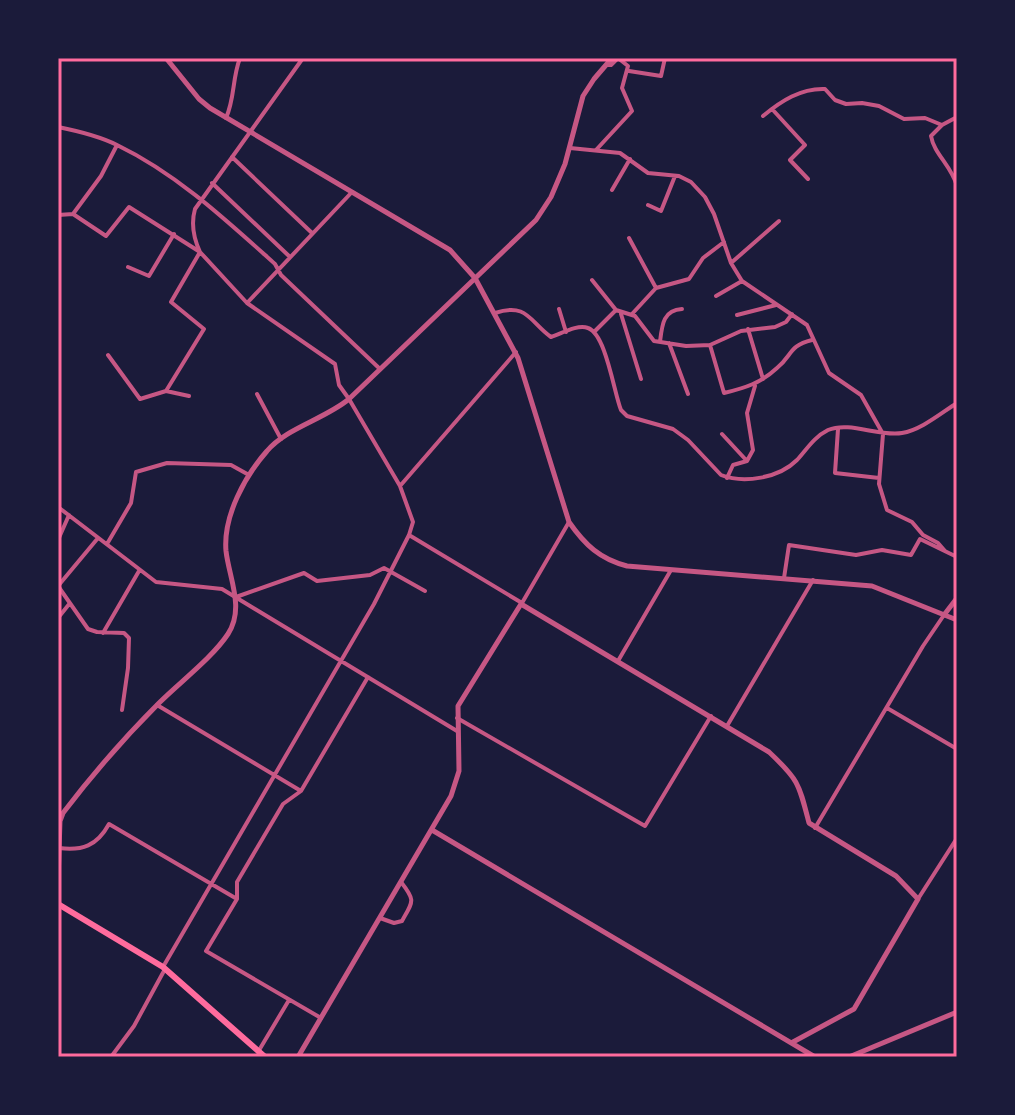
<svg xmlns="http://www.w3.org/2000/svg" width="1015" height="1115" font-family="'Source Sans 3',sans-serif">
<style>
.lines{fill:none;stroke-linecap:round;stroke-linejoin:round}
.minor{stroke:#c65784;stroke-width:4}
.tertiary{stroke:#c65784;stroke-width:5}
.secondary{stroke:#ff6b9d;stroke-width:6}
.neatline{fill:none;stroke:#ff6b9d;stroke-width:3}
</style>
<rect width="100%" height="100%" fill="#1b1b3a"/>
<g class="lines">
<path class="minor" d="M 629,71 L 661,76 L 665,58
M 772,109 L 805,145 L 790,160 L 808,179
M 763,116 C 781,101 801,88 825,89 L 835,100 L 846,104 L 862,103 L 879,106 L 904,119 L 925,118 L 942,125
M 957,117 L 942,125 L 931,136 C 934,154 951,165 957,186
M 226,118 C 235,98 232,79 240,58
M 58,127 C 78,131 99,136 117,145 C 177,174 226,220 275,264 L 281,275 L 380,369
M 570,148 L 620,153 L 648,173 L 679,176 L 691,182 L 705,197 L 714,214 L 731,263 L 742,281 L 807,325 L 829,373 L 861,395 L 883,434 L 879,484 L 887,510 L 912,522 L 923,535 L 938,543 L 945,551
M 596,150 L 632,111 L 622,88 L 628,66 L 618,58 L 611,65 L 607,65
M 232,157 L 312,233
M 212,183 L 290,257
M 612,190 L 630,159
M 648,205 L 661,211 L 675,176
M 73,214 L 101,176 L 117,145
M 58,215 L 73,214 L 106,236 L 129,207 L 200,252 L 171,302 L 204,329 L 166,391 L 140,399 L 108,355
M 629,238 L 656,288
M 731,263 L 779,221
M 128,267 L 149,276 L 174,234
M 957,279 L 957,290
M 592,280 L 616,310
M 716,296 L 742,281
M 247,303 L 352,192
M 559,309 L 566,332
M 495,313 C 527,302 530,322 551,337 C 561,334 577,324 588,328 C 606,334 614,393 621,410 L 627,416 L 673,429 L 688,440 L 721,475 C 744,484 779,478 797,460 C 807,449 814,437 828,430 C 850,421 879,437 902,433 C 921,430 941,413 957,403
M 621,314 L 641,379
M 632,314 L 656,288 L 689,279 L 703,258 L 724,242
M 737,315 L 776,305
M 748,329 L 763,379
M 594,332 L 616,310 L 635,316 L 654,341 L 686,346 L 710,345 L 741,331 L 775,327 L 786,322 L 792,314
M 660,342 C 662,325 663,310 682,309
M 669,343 L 688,394
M 710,345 L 724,393 C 745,388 761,383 777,368 C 793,355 788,346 812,340
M 166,391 L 189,396
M 257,394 L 281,439
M 838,429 L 835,473 L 879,478
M 722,434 L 747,461
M 727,478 L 733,465 L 747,461 L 753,450 L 747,413 L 755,386
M 400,486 L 516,352
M 58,507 L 156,582 L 222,589 L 457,731
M 409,535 L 522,603
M 98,538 L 58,586 L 88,629 L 97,632 L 124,633 L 129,638 L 128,668 L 122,710
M 58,540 L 69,515
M 107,544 L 131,503 L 136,472 L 167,463 L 231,465 L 249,475
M 784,578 L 789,545 L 856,555 L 882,550 L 911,555 L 920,539 L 957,557
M 236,597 L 304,573 L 317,581 L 370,575 L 384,568 L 425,591
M 522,603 L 569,522
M 58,618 L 70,603
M 103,633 L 139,571
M 618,661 L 671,570
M 157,705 L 301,791
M 887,708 L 957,749
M 457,718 L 645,826 L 711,716
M 727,726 L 813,580
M 815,828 L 923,646 L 944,615
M 59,848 C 82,851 97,846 109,824 L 237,899
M 918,899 L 957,838
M 380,918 L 394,923 L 402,921 C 413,901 416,901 401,882
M 163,967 L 374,604 L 409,535 L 413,522 L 400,486 L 349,399 L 339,385 L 335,364 L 247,303 L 200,252 C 194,239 191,223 195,209 L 303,58
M 58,1006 L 58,1013
M 321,1018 L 206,951 L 237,899 L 237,882 L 283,804 L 301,791 L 368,677
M 258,1052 L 289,1000
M 111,1057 L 134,1026 L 165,969"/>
<path class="tertiary" d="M 166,58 L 199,99 L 210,108 L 450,250 L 475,278 L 518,358 L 569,522 C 585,545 600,559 627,566 L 872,586 L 957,620
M 944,615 L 957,598
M 432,830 L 815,1057
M 58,881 L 60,821 L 63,813 C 92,775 125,737 159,703 C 180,682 212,658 228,634 C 245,608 229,578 226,551 C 223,516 245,476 267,451 C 286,428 325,419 349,399 L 536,220 L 551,197 L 565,164 L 583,96 L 594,79 L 612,58
M 298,1057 L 451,796 L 459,771 L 458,706 L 521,604 L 769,752 C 799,780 799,784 809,823 L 896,876 L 918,899 L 854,1009 L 793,1042
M 849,1057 L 957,1012"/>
<path class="secondary" d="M 58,904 L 163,967 L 265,1057"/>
</g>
<rect width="1015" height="1115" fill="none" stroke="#1b1b3a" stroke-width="120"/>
<rect x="60" y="60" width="895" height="995" class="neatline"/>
</svg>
